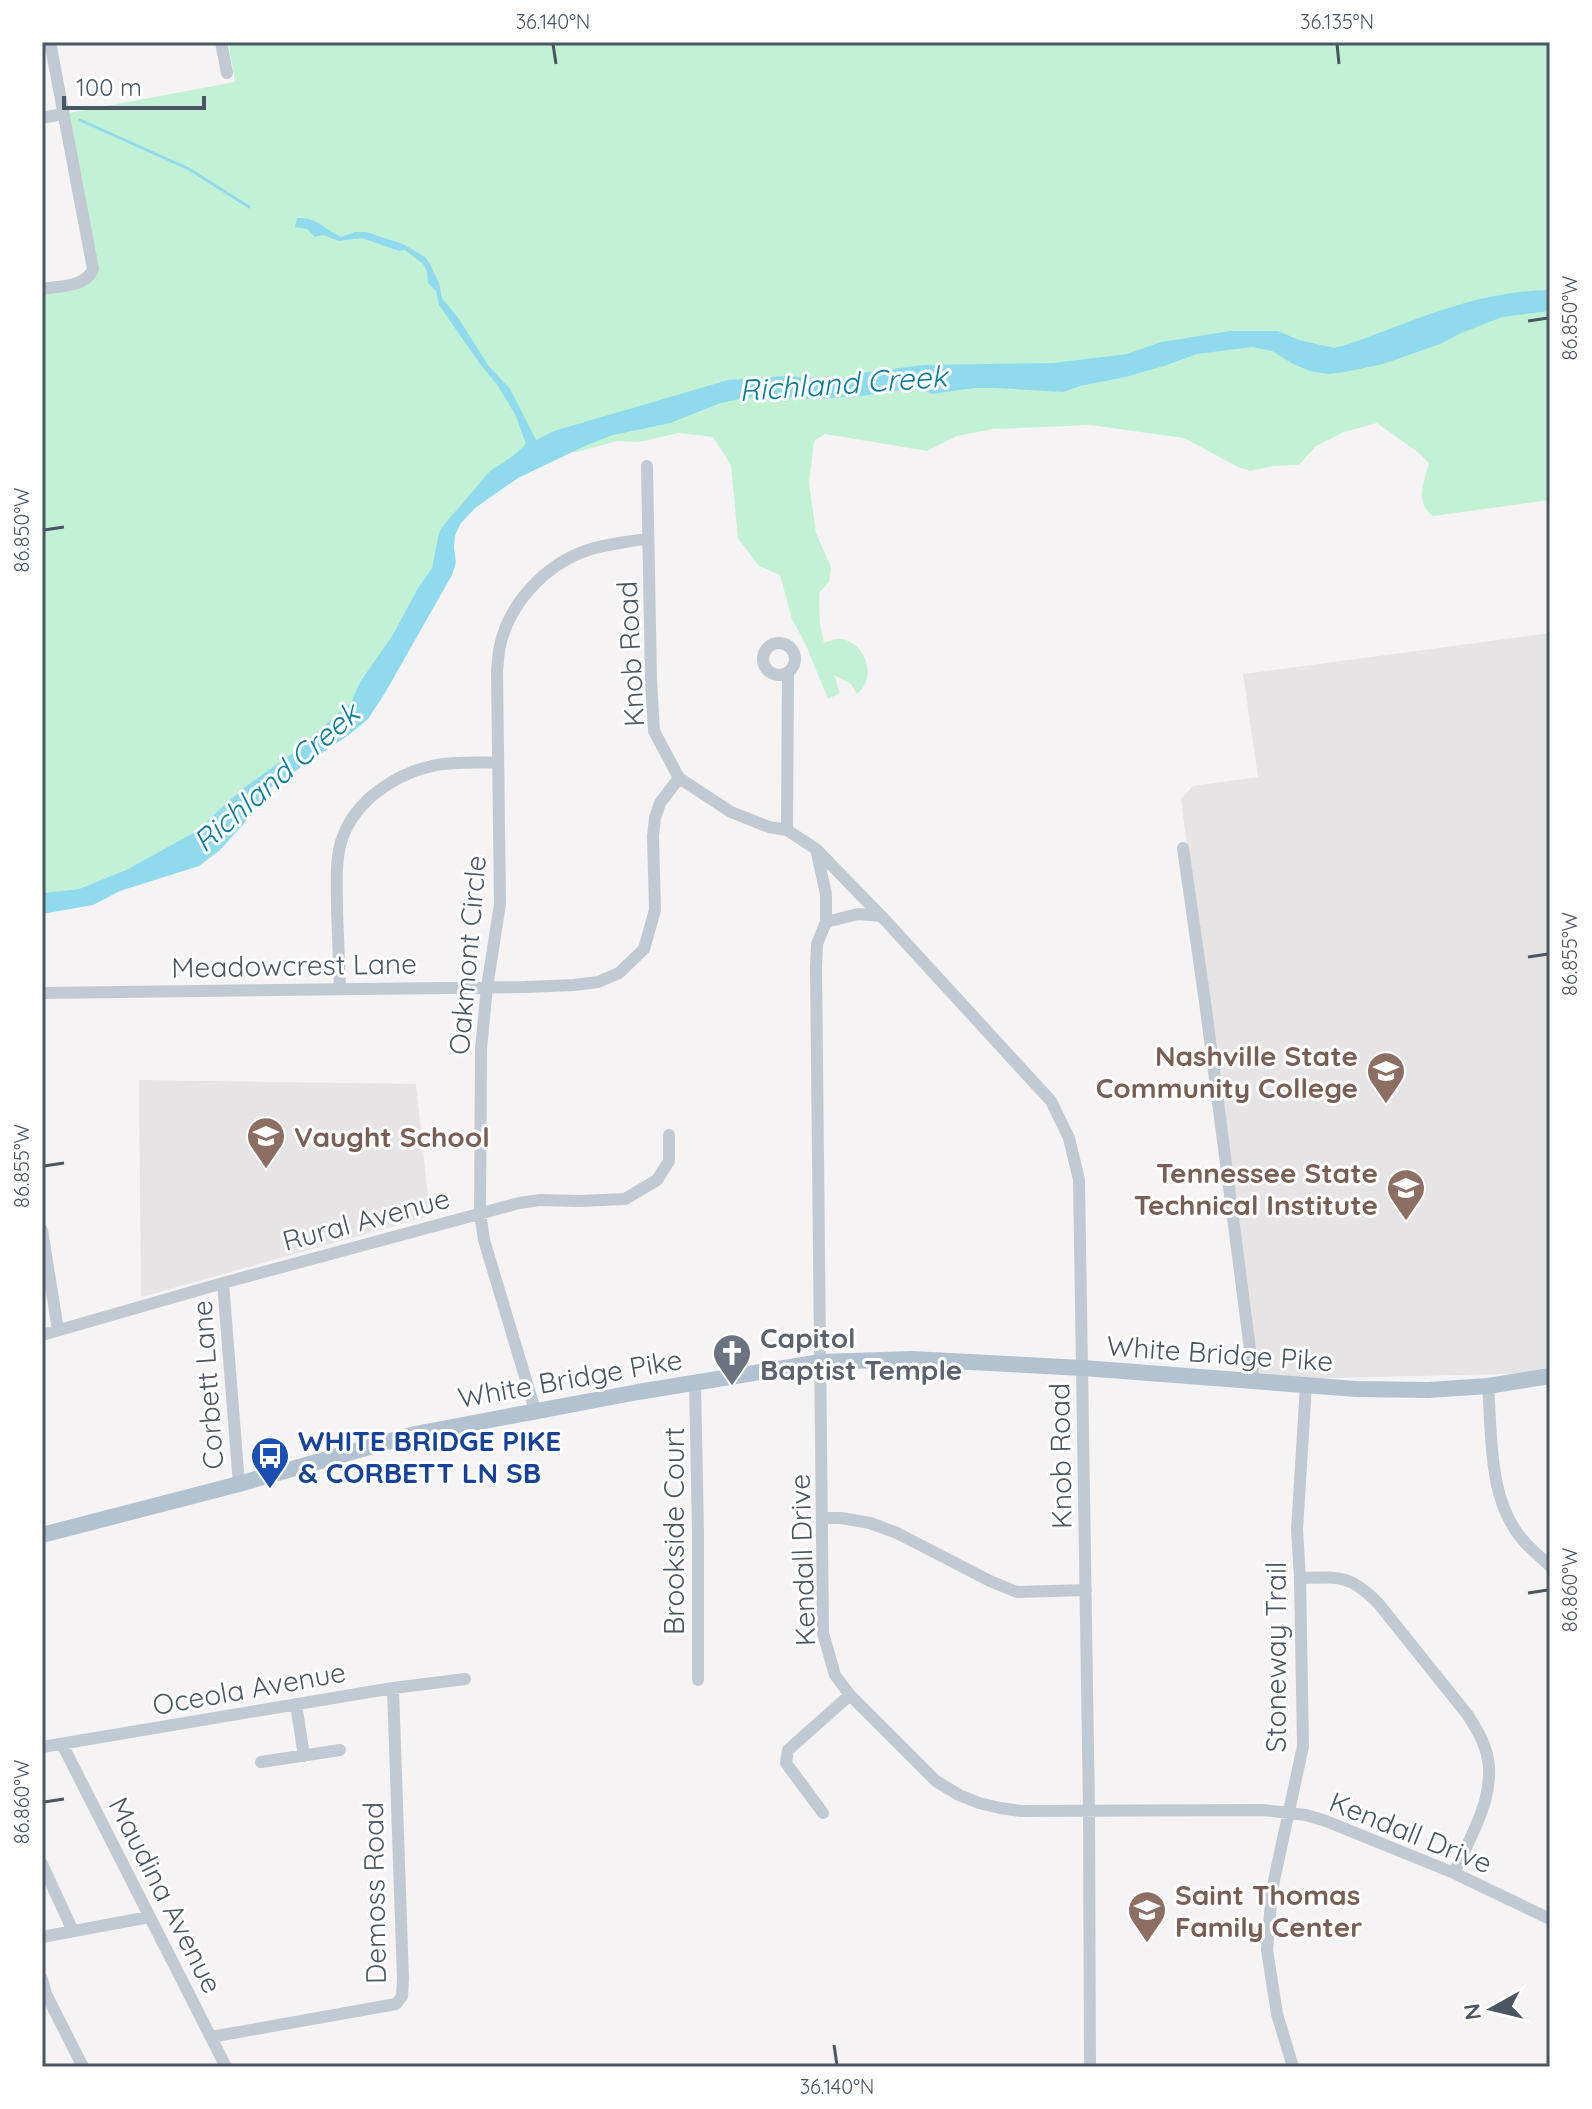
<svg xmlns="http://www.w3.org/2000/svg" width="1592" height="2109" font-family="Quicksand,sans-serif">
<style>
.education{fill:#e6e4e5}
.green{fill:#c3f1d5}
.water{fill:#90daee}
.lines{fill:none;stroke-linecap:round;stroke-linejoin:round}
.stream{stroke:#90daee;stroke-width:3}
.minor{stroke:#c1cad2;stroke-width:12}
.major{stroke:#b3c2d1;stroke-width:16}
.ticks{fill:none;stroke:#4a5661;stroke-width:3}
.labels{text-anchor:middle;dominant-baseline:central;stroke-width:6;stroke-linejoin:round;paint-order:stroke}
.street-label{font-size:28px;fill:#4a5661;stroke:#fff}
.education-label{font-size:28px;font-weight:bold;fill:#785e54;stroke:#fff;text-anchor:end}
.worship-label{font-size:28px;font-weight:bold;fill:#5b616d;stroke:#fff;text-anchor:start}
.transit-label{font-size:28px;font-weight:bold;fill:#164399;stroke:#fff;text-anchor:start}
.water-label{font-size:30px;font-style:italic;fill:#0c7c9b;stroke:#fff}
.neatline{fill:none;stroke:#4a5661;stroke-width:3}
.ticks-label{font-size:20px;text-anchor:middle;fill:#4a5661}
</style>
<rect width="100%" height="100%" fill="#f5f3f3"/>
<path class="education" d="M 1550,633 L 1550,1373 L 1254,1380 L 1181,799 L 1193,786 L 1258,777 L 1243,674 Z
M 139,1080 L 416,1084 L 430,1216 L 141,1297 Z"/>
<path class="green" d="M 228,42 L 1550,42 L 1550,500 L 1433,516 C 1414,502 1424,484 1429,463 L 1419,453 L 1377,423 L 1344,432 L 1316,446 L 1299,465 L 1273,466 L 1250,471 L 1238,467 L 1184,438 L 1090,425 L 993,429 L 957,436 L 927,451 L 825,434 L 814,441 L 809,483 L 816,533 L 831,567 L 829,582 L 819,593 L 820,624 L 824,643 C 829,641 837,638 842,639 C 867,644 877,679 857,694 L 851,684 L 834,675 L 840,693 L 828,699 L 805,643 L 792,619 L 780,575 L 759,566 L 738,538 L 731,465 L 713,437 L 678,433 L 639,442 L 617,441 L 577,452 L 535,446 L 490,471 L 433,568 L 418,588 L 392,636 L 360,682 L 351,702 L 294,752 L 242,789 L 195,832 L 126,870 L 79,889 L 42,893 L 42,295 C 59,292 83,292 95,277 L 69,113 L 235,82 Z"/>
<path class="water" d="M 297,218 C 318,217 324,229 341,237 L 355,232 L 366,232 L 403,244 L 425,257 L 430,264 L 439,283 L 442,298 L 459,319 L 488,365 L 510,389 L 536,440 L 554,431 L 728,380 L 787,376 L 835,381 L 868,372 L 924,365 L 1053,363 L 1127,354 L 1161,342 L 1231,331 L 1278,331 L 1299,340 L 1334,348 L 1349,344 C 1417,320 1477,291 1550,290 L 1550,311 L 1502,317 L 1459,334 L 1440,344 L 1383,364 L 1345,372 L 1328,374 L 1310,371 L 1293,364 L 1272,351 L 1252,347 L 1197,354 L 1164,366 L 1125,377 L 1080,386 L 1063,392 L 995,388 L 974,388 L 932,394 L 916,388 L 861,396 L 817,399 L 766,396 L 745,398 L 721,403 L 670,423 L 613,435 L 587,445 L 518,478 L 475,508 L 461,523 L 455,535 L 454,548 L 456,562 L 452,575 L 385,693 L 368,719 L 350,734 L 269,789 L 248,819 L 220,850 L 199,866 L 120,891 L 93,905 L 42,914 L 42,893 L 79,889 L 126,870 L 195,832 L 242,789 L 294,752 L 351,702 L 360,682 L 392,636 L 418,588 L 432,568 L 439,533 L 443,526 L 490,471 L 513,456 L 526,444 L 516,416 L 498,386 L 480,364 L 439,305 L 436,291 L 428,283 L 427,271 L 423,264 L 405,250 L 399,251 L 362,238 L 339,241 L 323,235 L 315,237 L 307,229 L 295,227 Z"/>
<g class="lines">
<path class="stream" d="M 80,120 L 189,169 L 249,207"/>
<path class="minor" d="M 221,42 L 227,73
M 42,118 L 62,114
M 42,289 C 60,286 86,287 93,269 L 50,42
M 647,466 L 651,680 L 654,731 L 679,778 L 731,812 L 769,827 L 787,830 L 816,849 L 885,920 L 1051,1101 L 1069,1138 L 1079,1180 L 1089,1810 L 1090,2067
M763 659a16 16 0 1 1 32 0a16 16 0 1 1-32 0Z
M 787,830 L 788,674
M 1183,848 L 1205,1002 L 1254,1380
M 816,849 L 826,894 L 826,922 L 817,944 L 816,967 L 823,1633 L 835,1675 L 850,1695 L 936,1781 L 959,1795 L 979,1803 L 1000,1808 L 1021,1811 L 1263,1810 L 1306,1815 L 1326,1821 L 1454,1873 L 1550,1919
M 826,922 L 858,914 L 881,916
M 340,989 C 339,962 338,936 337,909 C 337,888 335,863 341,842 C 354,799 400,770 443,764 C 461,762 480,763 498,762
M 42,993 L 526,987 L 574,985 L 598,982 L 619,973 L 644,949 L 655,910 L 653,836 L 655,818 L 660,803 L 679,778
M 42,1230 L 58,1330
M 223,1283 L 239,1484
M 42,1335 L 223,1283 L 519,1203 L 540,1200 L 580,1201 L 625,1199 L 657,1180 L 669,1161 L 669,1135
M 695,1382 L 698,1532 L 698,1680
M 1488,1386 C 1492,1436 1488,1499 1522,1539 C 1530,1549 1541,1557 1550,1566
M 535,1410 L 484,1240 L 480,1213 L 481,1049 L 487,987 L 500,904 L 497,671 C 498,663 498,654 500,646 C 509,603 546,564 588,550 C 607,544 629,542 648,538
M 822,1518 L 841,1518 L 870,1523 L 897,1533 L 990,1581 L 1017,1592 L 1086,1590
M 1300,1578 C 1339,1577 1349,1574 1378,1603 L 1467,1714 C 1474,1725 1481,1735 1485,1748 C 1500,1790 1471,1835 1454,1873
M 296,1704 L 304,1756
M 62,1744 L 226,2067
M 42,1747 L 393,1688 L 465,1679
M 261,1762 L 340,1750
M 823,1813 L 786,1763 L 788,1750 L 850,1695
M 42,1864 L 73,1931
M 42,1937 L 149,1917
M 42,1979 L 46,1994 L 83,2067
M 211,2037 L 396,2004 L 402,1996 L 403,1979 L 393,1688
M 1293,2067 L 1277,2014 L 1267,1950 L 1272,1890 L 1303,1746 L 1300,1578 L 1297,1530 L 1306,1385"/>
<path class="major" d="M 42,1535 L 239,1484 L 415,1434 L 638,1392 L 821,1362 L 912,1359 L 1083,1368 L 1356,1389 L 1428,1390 L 1488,1386 L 1550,1376"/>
</g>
<path class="ticks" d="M 553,44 L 556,64M 1337,44 L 1339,64M 1528,321 L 1548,318M 44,530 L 64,527M 1528,957 L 1548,954M 44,1166 L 64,1163M 1528,1593 L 1548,1590M 44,1802 L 64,1799M 834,2045 L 837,2065"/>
<defs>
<symbol id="university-pin" viewBox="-11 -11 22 30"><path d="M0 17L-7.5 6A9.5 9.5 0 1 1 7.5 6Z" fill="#8d6e63" stroke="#fff"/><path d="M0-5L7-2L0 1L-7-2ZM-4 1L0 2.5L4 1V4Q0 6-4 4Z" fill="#fff"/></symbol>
<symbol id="school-pin" viewBox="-11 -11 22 30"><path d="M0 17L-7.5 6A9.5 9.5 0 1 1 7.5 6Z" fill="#8d6e63" stroke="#fff"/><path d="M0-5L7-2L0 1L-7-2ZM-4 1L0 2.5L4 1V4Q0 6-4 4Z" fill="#fff"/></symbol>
<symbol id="church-pin" viewBox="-11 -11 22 30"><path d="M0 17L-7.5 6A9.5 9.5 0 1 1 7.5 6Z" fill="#6b7280" stroke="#fff"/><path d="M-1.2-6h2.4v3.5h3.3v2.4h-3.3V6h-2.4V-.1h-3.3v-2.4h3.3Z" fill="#fff"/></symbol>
<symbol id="bus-pin" viewBox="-11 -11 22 30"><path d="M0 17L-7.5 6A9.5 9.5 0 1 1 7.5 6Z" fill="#1a4fb4" stroke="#fff"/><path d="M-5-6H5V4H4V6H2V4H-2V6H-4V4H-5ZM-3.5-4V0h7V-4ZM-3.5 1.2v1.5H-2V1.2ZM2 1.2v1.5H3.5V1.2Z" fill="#fff"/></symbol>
</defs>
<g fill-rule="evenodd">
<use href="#university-pin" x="1364" y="1049" width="44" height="60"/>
<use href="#school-pin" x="244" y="1114" width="44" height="60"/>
<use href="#university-pin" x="1384" y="1166" width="44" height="60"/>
<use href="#church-pin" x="710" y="1331" width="44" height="60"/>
<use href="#bus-pin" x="248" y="1434" width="44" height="60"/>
<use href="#school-pin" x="1125" y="1888" width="44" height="60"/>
</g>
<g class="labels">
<g class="street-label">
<text transform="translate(630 654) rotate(-93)">Knob Road</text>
<text transform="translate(467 955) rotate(-85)">Oakmont Circle</text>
<text transform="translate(294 965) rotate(-1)">Meadowcrest Lane</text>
<text transform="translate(366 1219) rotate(-15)">Rural Avenue</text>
<text transform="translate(1220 1353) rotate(4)">White Bridge Pike</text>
<text transform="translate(570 1378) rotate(-10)">White Bridge Pike</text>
<text transform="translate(207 1385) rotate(-94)">Corbett Lane</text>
<text transform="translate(1060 1456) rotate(-91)">Knob Road</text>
<text transform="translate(673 1531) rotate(-90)">Brookside Court</text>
<text transform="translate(802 1560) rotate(-92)">Kendall Drive</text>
<text transform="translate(1275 1657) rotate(-90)">Stoneway Trail</text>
<text transform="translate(249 1688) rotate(-10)">Oceola Avenue</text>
<text transform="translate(1411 1832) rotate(22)">Kendall Drive</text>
<text transform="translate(374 1893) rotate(-91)">Demoss Road</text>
<text transform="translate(166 1895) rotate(63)">Maudina Avenue</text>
</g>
<g class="education-label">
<text x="1358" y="1055">Nashville State<tspan x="1358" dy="32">Community College</tspan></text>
<text x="294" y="1136" text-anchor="start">Vaught School</text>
<text x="1378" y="1172">Tennessee State<tspan x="1378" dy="32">Technical Institute</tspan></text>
<text x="1175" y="1894" text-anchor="start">Saint Thomas<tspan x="1175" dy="32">Family Center</tspan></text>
</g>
<g class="worship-label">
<text x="760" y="1337">Capitol<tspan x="760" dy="32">Baptist Temple</tspan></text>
</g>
<g class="transit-label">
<text x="298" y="1440">WHITE BRIDGE PIKE<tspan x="298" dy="32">&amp; CORBETT LN SB</tspan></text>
</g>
<g class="water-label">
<text transform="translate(843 383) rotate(-4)">Richland Creek</text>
<text transform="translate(276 777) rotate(-41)">Richland Creek</text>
</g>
</g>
<rect width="1592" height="2109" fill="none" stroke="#ffffff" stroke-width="88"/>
<g transform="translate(1492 2009) rotate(262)" stroke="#ffffff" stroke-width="6" paint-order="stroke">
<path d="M0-6L14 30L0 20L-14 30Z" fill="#4a5661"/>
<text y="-12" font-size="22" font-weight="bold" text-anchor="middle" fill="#4a5661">N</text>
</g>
<path d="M64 96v12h140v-12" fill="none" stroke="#4a5661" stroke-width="4"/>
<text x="76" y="96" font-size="24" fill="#4a5661" stroke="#ffffff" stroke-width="6" paint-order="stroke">100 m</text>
<rect x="44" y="44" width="1504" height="2021" class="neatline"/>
<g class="ticks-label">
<text x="553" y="29">36.140°N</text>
<text x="1337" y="29">36.135°N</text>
<text transform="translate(1570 318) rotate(-90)" y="7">86.850°W</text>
<text transform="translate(22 530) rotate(-90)" y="7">86.850°W</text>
<text transform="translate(1570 954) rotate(-90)" y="7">86.855°W</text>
<text transform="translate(22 1166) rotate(-90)" y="7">86.855°W</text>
<text transform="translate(1570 1590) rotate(-90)" y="7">86.860°W</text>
<text transform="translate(22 1802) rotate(-90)" y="7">86.860°W</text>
<text x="837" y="2094">36.140°N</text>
</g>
</svg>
